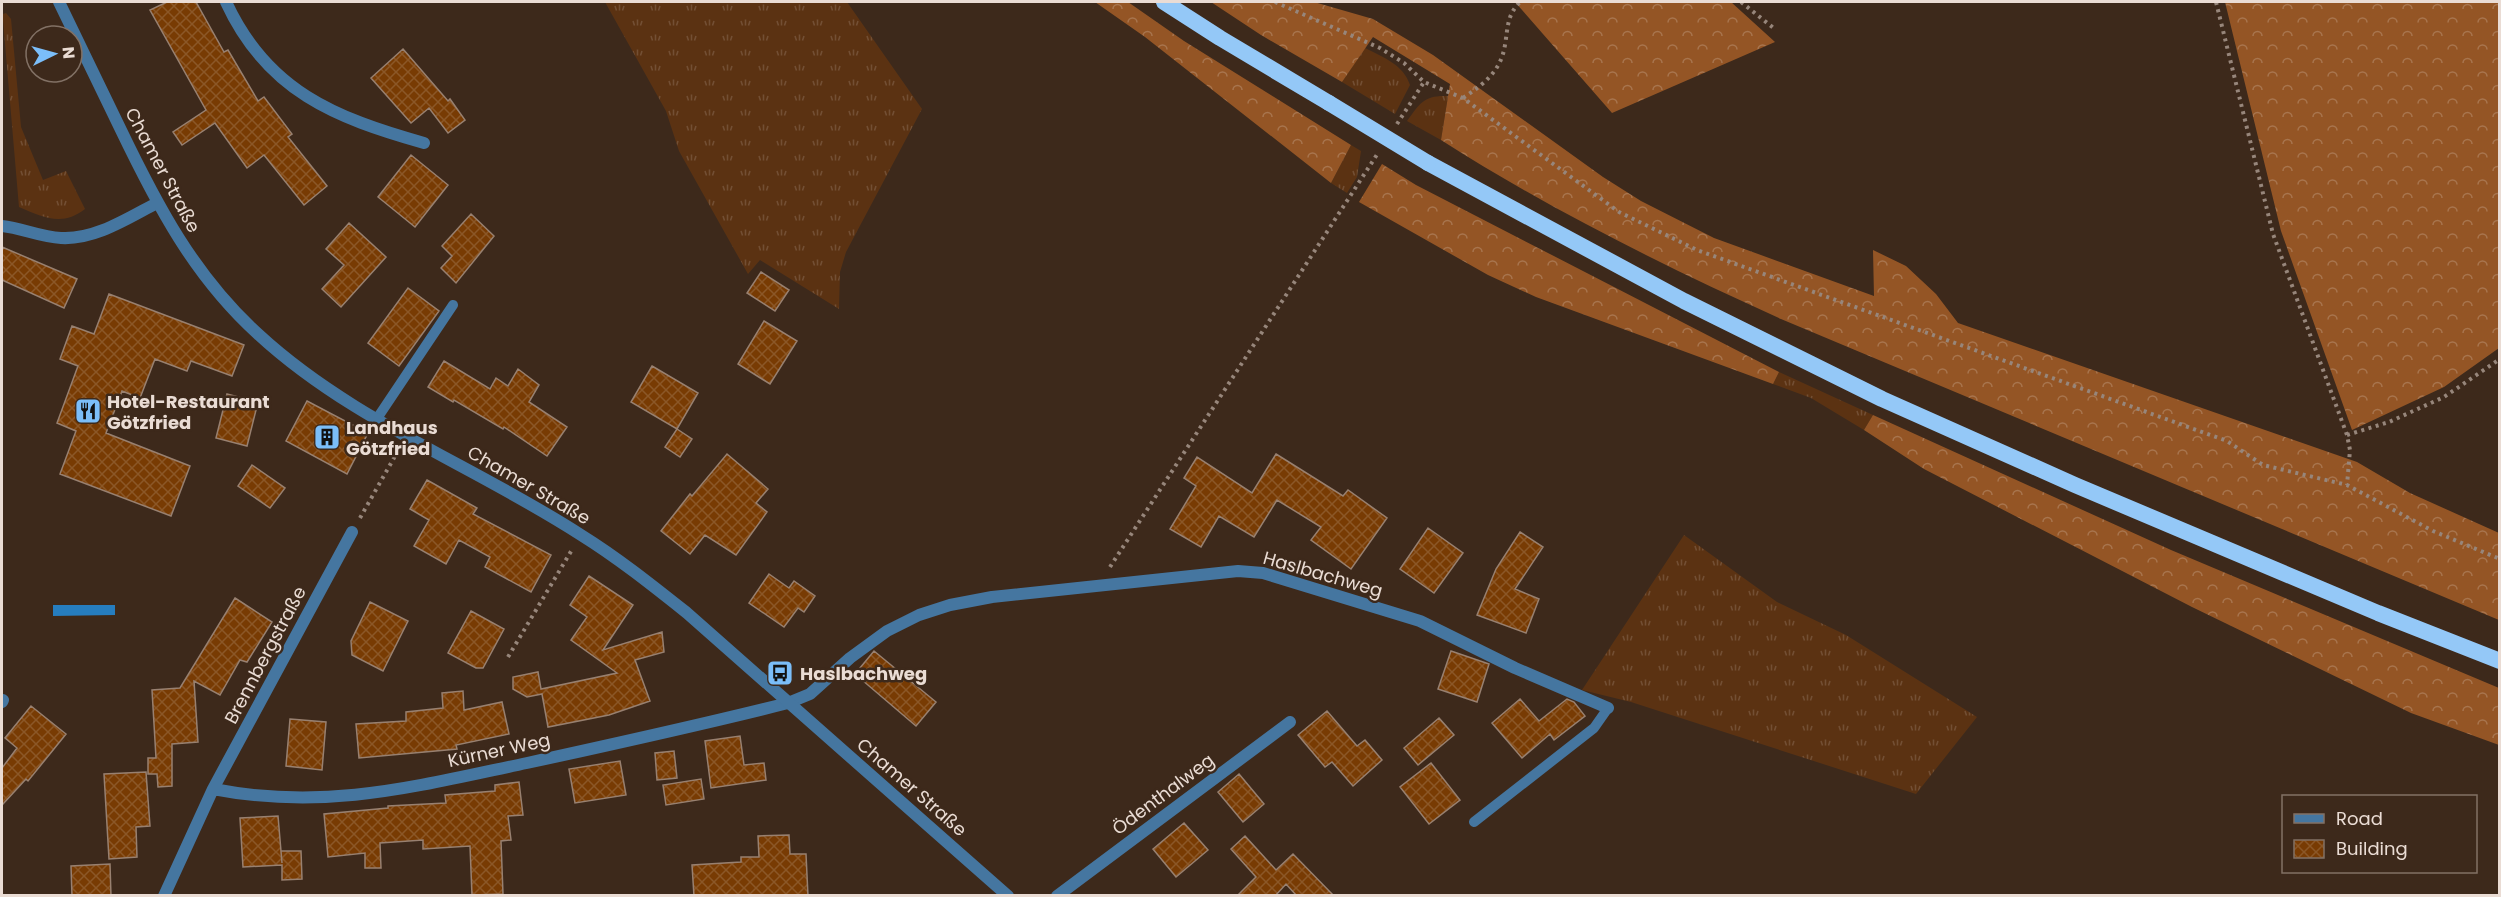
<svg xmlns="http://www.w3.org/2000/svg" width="2501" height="897" font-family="Poppins,sans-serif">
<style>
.grass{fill:url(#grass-tufts)}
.forest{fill:url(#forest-crowns)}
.water{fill:#267dbf}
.building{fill:url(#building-cross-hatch);stroke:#988070;stroke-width:1.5}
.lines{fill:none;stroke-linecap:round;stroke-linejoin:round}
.path{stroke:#97867b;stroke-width:4;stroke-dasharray:3 4.5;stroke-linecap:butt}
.service{stroke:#4576a0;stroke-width:10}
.minor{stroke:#4576a0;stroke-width:12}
.tertiary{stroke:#4576a0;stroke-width:12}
.trunk{stroke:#94c8f7;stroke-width:16}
.trunk-bridge{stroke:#94c8f7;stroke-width:16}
.labels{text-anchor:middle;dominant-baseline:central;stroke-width:5;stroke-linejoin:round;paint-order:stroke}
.street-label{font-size:18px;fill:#eadcd4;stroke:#3d291b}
.poi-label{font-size:18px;font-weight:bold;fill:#eadcd4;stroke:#3d291b;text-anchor:start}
</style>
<defs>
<pattern id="grass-tufts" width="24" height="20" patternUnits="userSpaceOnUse" patternTransform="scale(1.5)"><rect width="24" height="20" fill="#5b3212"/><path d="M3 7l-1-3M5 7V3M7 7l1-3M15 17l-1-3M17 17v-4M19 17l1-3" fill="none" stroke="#734f34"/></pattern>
<pattern id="forest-crowns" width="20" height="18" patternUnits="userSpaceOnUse" patternTransform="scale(1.5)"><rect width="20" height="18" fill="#945525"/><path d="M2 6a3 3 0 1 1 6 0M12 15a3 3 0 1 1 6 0" fill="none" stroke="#a8754e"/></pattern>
<pattern id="building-cross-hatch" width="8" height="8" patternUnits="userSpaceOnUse" patternTransform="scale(1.5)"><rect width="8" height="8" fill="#783b03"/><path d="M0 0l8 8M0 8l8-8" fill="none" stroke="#8b5727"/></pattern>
</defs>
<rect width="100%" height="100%" fill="#3d291b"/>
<path class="grass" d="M 605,2 L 847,2 L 922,109 L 846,252 L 840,272 L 839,309 L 760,260 L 748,274 L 679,151 L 666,111 Z
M 6,13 L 11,19 L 21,127 L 43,180 L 66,171 L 85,209 C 62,227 43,217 19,207 L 3,20 L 3,14 Z
M 1365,48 C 1384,58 1403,64 1410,85 L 1395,114 L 1342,82 Z
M 1448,96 L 1441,140 L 1407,121 C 1420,103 1424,95 1448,96 Z
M 1351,145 L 1361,151 L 1357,177 L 1347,193 L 1331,183 Z
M 1779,372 L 1873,415 L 1864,430 L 1811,398 L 1773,384 Z
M 1684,535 L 1777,602 L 1846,635 L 1977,717 L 1916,794 L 1631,702 L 1582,690 Z"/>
<path class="forest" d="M 1095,2 L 1128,2 L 1184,41 L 1351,145 L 1331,183 L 1145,37 Z
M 1211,2 L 1314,2 L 1373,19 L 1433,55 L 1603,177 L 1641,201 L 1714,238 L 1874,296 L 1873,250 L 1906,266 L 1936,294 L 1958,323 L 2357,462 L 2410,493 L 2499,533 L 2499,620 L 1781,319 C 1664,266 1549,209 1441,140 L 1450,84 L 1373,37 L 1342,82 L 1261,35 Z
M 1515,2 L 1731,2 L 1775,42 L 1612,113 Z
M 2225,2 L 2499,2 L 2499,348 L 2444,387 L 2352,430 L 2281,231 Z
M 1382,164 L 1416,185 L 1779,372 L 1773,384 L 1536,297 L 1488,275 L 1359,202 Z
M 1873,415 L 2171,550 L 2499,688 L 2499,745 L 2411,713 L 2192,607 L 1924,469 L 1864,430 Z"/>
<path class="water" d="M 53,605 L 115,605 L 115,615 L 53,616 Z"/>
<path class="building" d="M 167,2 L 196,2 L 224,52 L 228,50 L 258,101 L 264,97 L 292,134 L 288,137 L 327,186 L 304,205 L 264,155 L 247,168 L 215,123 L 182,145 L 173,132 L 206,110 L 150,10 Z
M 403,49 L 448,101 L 450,99 L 465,120 L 448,133 L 429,108 L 411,123 L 371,78 Z
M 411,155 L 448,185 L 415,227 L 378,197 Z
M 471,214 L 494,236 L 456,283 L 441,268 L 452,256 L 442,246 Z
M 349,223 L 386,257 L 341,307 L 322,289 L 344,265 L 326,249 Z
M 2,247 L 77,279 L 64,308 L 2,280 Z
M 761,272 L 789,290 L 775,311 L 747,293 Z
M 408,288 L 439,311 L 399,366 L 368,343 Z
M 109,294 L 244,345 L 232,376 L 191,361 L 187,371 L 155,359 L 140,398 L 122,391 L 106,433 L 190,466 L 171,516 L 60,474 L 76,431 L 57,423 L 78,366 L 60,359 L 72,326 L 94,334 Z
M 764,321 L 797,341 L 770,384 L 738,364 Z
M 444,361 L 490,389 L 496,378 L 508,386 L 518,369 L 539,385 L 529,402 L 567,427 L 547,456 L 504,427 L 503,429 L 454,400 L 453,402 L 428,387 Z
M 652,366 L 698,393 L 677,429 L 631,402 Z
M 227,394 L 258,402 L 247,446 L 216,438 Z
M 307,401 L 368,433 L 347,474 L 286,441 Z
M 677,429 L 692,439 L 680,457 L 665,447 Z
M 727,454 L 768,489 L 756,503 L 767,512 L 736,555 L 705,535 L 690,554 L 661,531 L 690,494 L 692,496 Z
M 1276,454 L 1343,496 L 1348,490 L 1387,518 L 1351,569 L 1311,540 L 1321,527 L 1277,500 L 1254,537 L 1219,516 L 1201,547 L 1170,529 L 1196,486 L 1184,478 L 1197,457 L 1252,493 Z
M 252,465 L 285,488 L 270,508 L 238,486 Z
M 427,480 L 477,508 L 473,514 L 551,555 L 531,592 L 485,567 L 490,557 L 459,540 L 446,564 L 414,546 L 429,520 L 410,509 Z
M 1428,528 L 1463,553 L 1434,593 L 1400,569 Z
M 1520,532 L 1543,547 L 1515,589 L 1539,599 L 1526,633 L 1477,615 L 1496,569 Z
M 769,574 L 789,588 L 794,581 L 815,596 L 804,612 L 798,608 L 784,627 L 749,603 Z
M 589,576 L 633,605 L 603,650 L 662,632 L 664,652 L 635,660 L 650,701 L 609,715 L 548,727 L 542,694 L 527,697 L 513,689 L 513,677 L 538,672 L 541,689 L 617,673 L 571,640 L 587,617 L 570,605 Z
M 235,598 L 272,622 L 247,662 L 240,660 L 220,695 L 194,681 L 198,742 L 172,744 L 172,786 L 158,787 L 157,774 L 148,774 L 148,758 L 156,758 L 152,690 L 180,688 Z
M 370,602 L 408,621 L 383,671 L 352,655 L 351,641 Z
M 471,611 L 504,629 L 483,668 L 476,668 L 448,653 Z
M 874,651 L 936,702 L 916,726 L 855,674 Z
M 1451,651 L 1489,664 L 1477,702 L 1438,689 Z
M 463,691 L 464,710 L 502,702 L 509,734 L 456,745 L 457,749 L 359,758 L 356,724 L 406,721 L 406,712 L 443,708 L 442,693 Z
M 1520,699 L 1539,721 L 1567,699 L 1574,702 L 1585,716 L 1554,740 L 1550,734 L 1522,758 L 1492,723 Z
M 31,706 L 66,734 L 28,781 L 26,779 L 2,805 L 2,768 L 17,748 L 5,738 Z
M 1327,711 L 1357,746 L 1365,740 L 1382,760 L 1353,786 L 1332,762 L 1325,767 L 1298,735 Z
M 1439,718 L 1454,735 L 1418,765 L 1404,748 Z
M 290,719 L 326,722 L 322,770 L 286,766 Z
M 740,736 L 744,765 L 764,763 L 766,780 L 711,788 L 705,741 Z
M 674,751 L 677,778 L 657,780 L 655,753 Z
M 620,761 L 626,795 L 575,803 L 569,769 Z
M 1431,763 L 1460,800 L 1429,824 L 1400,787 Z
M 146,772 L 150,826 L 136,827 L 137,857 L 109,859 L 104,774 Z
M 1239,774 L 1264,804 L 1243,822 L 1218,792 Z
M 701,779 L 704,799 L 666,805 L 663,785 Z
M 519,782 L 523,815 L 508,816 L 511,840 L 501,841 L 503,894 L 472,895 L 470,846 L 423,849 L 423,840 L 380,843 L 381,868 L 365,868 L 365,853 L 328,857 L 324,814 L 388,808 L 388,806 L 446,803 L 445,795 L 495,791 L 495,785 Z
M 278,816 L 282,863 L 281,851 L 301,851 L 302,879 L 282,880 L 282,865 L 243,867 L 240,818 Z
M 1184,823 L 1208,850 L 1176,877 L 1153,849 Z
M 789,835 L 790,854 L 806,854 L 808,896 L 694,896 L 692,865 L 741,862 L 741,857 L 759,857 L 758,836 Z
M 1245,836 L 1276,870 L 1293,854 L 1334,896 L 1297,896 L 1286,884 L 1275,896 L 1237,896 L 1256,877 L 1231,849 Z
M 110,864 L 111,896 L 72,896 L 71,866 Z"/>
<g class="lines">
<path class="path" d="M 1275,2 L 1380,48 L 1404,63 L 1424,82 L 1463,98 L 1619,212 L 1697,250 L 2227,441 L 2263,465 L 2347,485 L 2433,531 L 2500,559
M 1741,2 L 1776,30
M 2216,2 L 2273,234 L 2347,435 L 2350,450 L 2347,485
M 1463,98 C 1484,84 1501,71 1505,45 C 1508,27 1507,15 1520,2
M 1397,124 L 1424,82
M 2347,435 L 2389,422 L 2444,397 L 2500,359
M 360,518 L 399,449
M 1110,567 L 1378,153
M 508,657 L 573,548"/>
<path class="service" d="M 376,420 L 453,305
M 1474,822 L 1594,728 L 1608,708"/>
<path class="minor" d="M 226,2 C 267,91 335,118 424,143
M 2,702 L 3,700
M 213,789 C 327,811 417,786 527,763 C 614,744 701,725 788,703 L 810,694 L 850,658 L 887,631 L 919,615 L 950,605 L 992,597 L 1238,571 L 1263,573 L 1420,621 L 1515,668 L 1608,708
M 164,896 L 213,789 L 352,532
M 1057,896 L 1290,722"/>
<path class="tertiary" d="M 59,2 C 79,44 100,86 120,128 C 157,205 194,276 258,334 C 352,421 475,466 581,535 C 618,558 653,586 687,613 L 1008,896
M 2,226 C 22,228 40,237 61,238 C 95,240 128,218 157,203"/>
<path class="trunk" d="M 1164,2 L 1220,38 L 1329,103
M 1428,163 L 1684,301 L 1882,399 L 2075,485 L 2378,613 L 2500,661"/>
<path class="trunk-bridge" d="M 1329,103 L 1428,163"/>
</g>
<defs>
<symbol id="restaurant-square" viewBox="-11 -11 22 22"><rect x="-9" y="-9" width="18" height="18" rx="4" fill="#7bbef9" stroke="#3d291b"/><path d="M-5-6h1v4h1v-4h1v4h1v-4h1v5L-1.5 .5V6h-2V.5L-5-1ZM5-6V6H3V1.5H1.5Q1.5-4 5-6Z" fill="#111"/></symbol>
<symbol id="building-square" viewBox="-11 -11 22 22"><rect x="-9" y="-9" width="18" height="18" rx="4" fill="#7bbef9" stroke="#3d291b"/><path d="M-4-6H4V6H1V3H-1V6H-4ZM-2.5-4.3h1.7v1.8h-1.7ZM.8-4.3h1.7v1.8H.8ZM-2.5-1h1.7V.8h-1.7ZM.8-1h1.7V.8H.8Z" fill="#111"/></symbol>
<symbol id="bus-square" viewBox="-11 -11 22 22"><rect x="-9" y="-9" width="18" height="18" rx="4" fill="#7bbef9" stroke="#3d291b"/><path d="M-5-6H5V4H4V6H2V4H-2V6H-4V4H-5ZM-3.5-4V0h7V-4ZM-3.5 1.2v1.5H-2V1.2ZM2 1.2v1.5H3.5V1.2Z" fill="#111"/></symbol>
</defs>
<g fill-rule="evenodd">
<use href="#restaurant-square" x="73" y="396" width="30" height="30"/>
<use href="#building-square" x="312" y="422" width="30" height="30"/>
<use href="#bus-square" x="765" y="658" width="30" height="30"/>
</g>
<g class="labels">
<g class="street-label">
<text transform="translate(163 170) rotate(62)">Chamer Straße</text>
<text transform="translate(529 485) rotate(30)">Chamer Straße</text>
<text transform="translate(1323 574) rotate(16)">Haslbachweg</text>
<text transform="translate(265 655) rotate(-62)">Brennbergstraße</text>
<text transform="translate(499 750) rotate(-12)">Kürner Weg</text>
<text transform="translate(912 787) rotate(41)">Chamer Straße</text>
<text transform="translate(1163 794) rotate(-37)">Ödenthalweg</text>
</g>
<g class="poi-label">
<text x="107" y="401">Hotel-Restaurant<tspan x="107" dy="21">Götzfried</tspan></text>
<text x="346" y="427">Landhaus<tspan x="346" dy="21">Götzfried</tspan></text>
<text x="800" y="673">Haslbachweg</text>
</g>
</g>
<rect width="2501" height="897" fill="none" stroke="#eadcd4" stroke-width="6"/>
<rect x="2282" y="795" width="195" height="78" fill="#3d291b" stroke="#827165" stroke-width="1.5"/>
<rect x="2294" y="814" width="30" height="9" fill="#4576a0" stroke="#827165" stroke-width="1.5"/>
<text x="2336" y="825" font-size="18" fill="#eadcd4">Road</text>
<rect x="2294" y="840" width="30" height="18" fill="url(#building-cross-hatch)" stroke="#827165" stroke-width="1.5"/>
<text x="2336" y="855" font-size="18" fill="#eadcd4">Building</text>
<g transform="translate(54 54) rotate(85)"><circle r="28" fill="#3d291b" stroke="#827165" stroke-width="1.5"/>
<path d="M0-4.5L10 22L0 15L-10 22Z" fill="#7bbef9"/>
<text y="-9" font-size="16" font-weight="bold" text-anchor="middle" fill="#eadcd4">N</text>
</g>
</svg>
